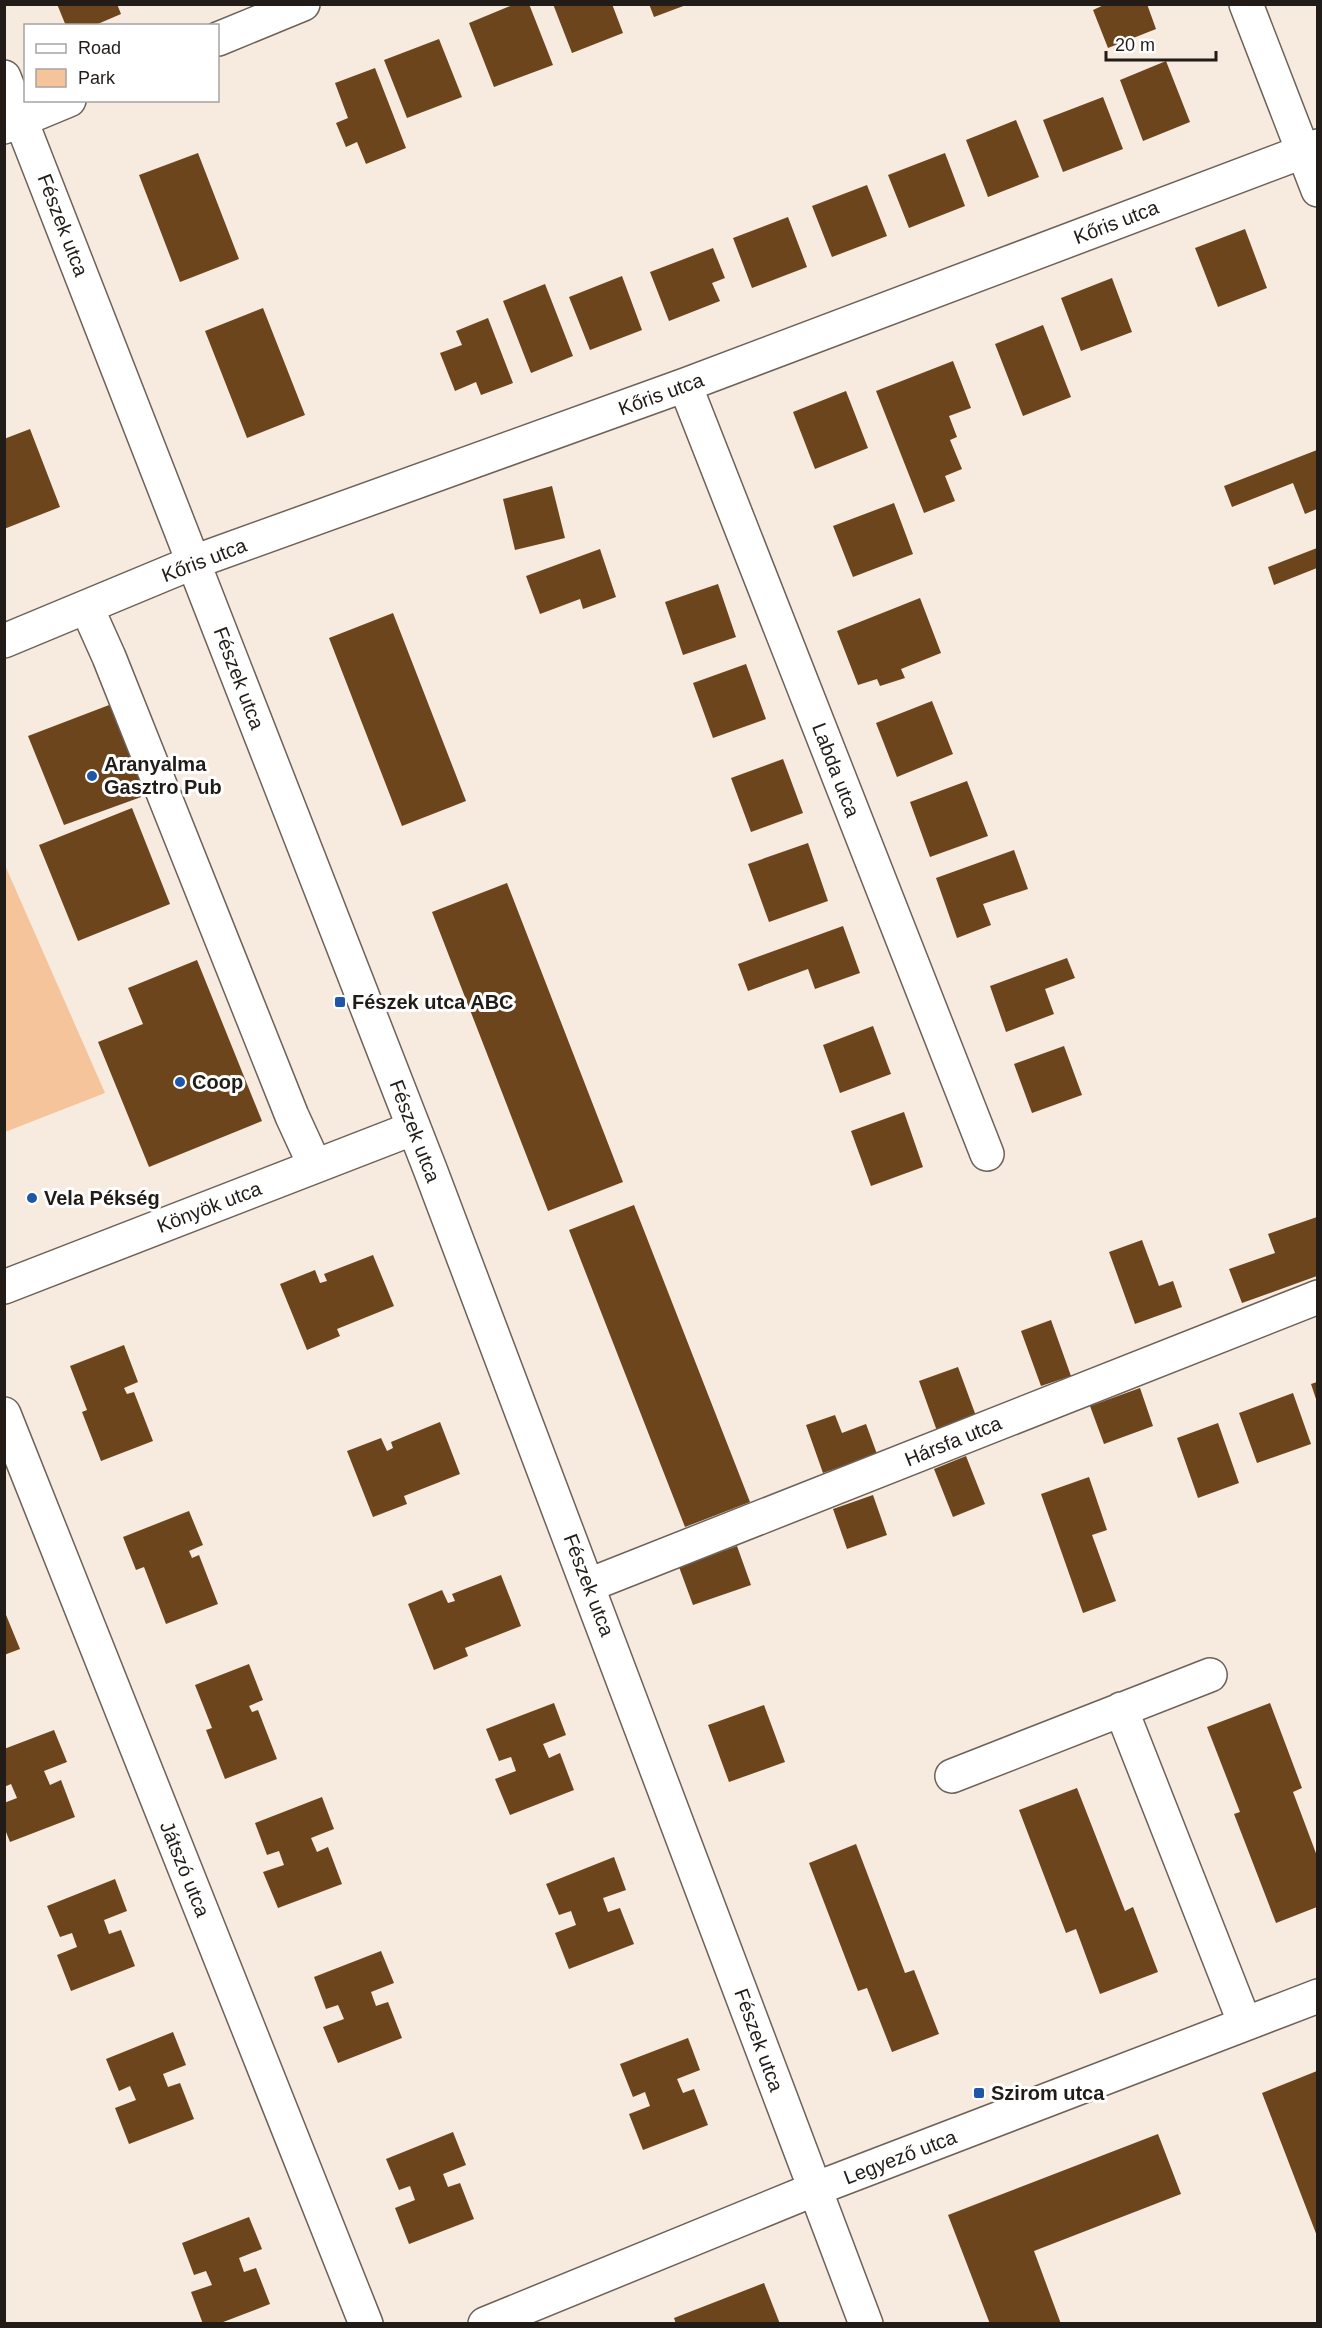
<svg xmlns="http://www.w3.org/2000/svg" width="1322" height="2328" font-family="Helvetica,sans-serif">
<style>
.green{fill:#f5c49a}
.building{fill:#6d451d}
.lines{fill:none;stroke-linecap:round;stroke-linejoin:round}
.minor-casing{stroke:#6d6158;stroke-width:36}
.minor{stroke:#fff;stroke-width:33}
.poi-dot{fill:#1e56a8;stroke:#fff;stroke-width:2}
.labels{text-anchor:middle;dominant-baseline:central;stroke-width:6;stroke-linejoin:round;paint-order:stroke}
.street-label{font-size:20px;fill:#211c18;stroke:#fff}
.poi-label{font-size:20px;font-weight:bold;fill:#211c18;stroke:#fff;text-anchor:start}
</style>
<rect width="100%" height="100%" fill="#f7eade"/>
<path class="green" d="M 4,863 L 105,1093 L 5,1132 L 4,1132 Z"/>
<path class="building" d="M 57,4 L 117,4 L 121,14 L 93,26 L 66,26 Z
M 515,4 L 529,4 L 553,65 L 494,87 L 469,23 Z
M 553,4 L 612,4 L 623,33 L 572,53 Z
M 649,4 L 686,4 L 686,5 L 654,17 Z
M 1106,4 L 1147,4 L 1156,29 L 1108,48 L 1093,10 Z
M 439,39 L 462,97 L 407,118 L 384,60 Z
M 1166,61 L 1190,122 L 1143,141 L 1120,80 Z
M 375,68 L 406,148 L 366,164 L 357,142 L 346,147 L 336,123 L 348,118 L 335,83 Z
M 1103,97 L 1123,149 L 1063,172 L 1043,120 Z
M 1016,120 L 1039,177 L 988,197 L 966,140 Z
M 198,153 L 239,259 L 180,282 L 139,175 Z
M 945,153 L 965,206 L 909,228 L 888,175 Z
M 867,185 L 887,236 L 832,257 L 812,206 Z
M 788,217 L 807,267 L 752,288 L 733,238 Z
M 1245,229 L 1267,288 L 1218,307 L 1195,248 Z
M 713,248 L 725,278 L 712,283 L 720,301 L 669,321 L 650,272 Z
M 622,276 L 642,330 L 590,350 L 569,297 Z
M 1112,278 L 1132,332 L 1081,351 L 1061,298 Z
M 545,284 L 573,356 L 531,373 L 503,301 Z
M 263,308 L 305,415 L 247,438 L 205,331 Z
M 488,318 L 513,383 L 481,395 L 476,382 L 455,391 L 440,353 L 462,345 L 456,331 Z
M 1043,325 L 1071,397 L 1023,416 L 995,344 Z
M 953,361 L 971,408 L 949,416 L 957,437 L 950,440 L 962,469 L 945,476 L 955,501 L 924,513 L 876,391 Z
M 846,391 L 868,448 L 815,469 L 793,412 Z
M 30,429 L 60,507 L 4,529 L 4,439 Z
M 1317,450 L 1317,509 L 1305,514 L 1293,483 L 1232,507 L 1224,486 Z
M 552,486 L 565,538 L 515,550 L 503,499 Z
M 894,503 L 913,554 L 853,577 L 833,526 Z
M 1317,548 L 1317,568 L 1274,585 L 1268,567 Z
M 600,549 L 616,597 L 583,609 L 580,599 L 540,614 L 526,576 Z
M 718,584 L 736,637 L 683,655 L 665,602 Z
M 920,598 L 941,653 L 901,669 L 905,678 L 880,686 L 877,679 L 858,685 L 837,631 Z
M 393,613 L 466,801 L 402,826 L 329,638 Z
M 746,664 L 766,719 L 713,738 L 693,683 Z
M 932,701 L 953,754 L 897,777 L 876,723 Z
M 117,702 L 155,792 L 64,825 L 28,736 Z
M 783,759 L 803,813 L 751,832 L 731,778 Z
M 967,781 L 988,836 L 930,857 L 910,802 Z
M 132,808 L 170,904 L 78,941 L 39,845 Z
M 808,843 L 828,901 L 769,922 L 748,864 Z
M 1014,850 L 1028,889 L 983,904 L 991,925 L 957,938 L 936,878 Z
M 507,883 L 623,1182 L 548,1211 L 432,912 Z
M 843,926 L 860,973 L 815,989 L 808,969 L 748,991 L 738,964 Z
M 1067,958 L 1075,978 L 1045,989 L 1054,1014 L 1006,1032 L 990,986 Z
M 197,960 L 262,1121 L 149,1167 L 98,1042 L 143,1024 L 128,988 Z
M 873,1026 L 891,1074 L 840,1093 L 823,1045 Z
M 1064,1046 L 1082,1095 L 1032,1113 L 1014,1064 Z
M 904,1112 L 923,1167 L 871,1186 L 851,1131 Z
M 634,1205 L 750,1502 L 685,1527 L 569,1230 Z
M 1317,1217 L 1317,1276 L 1242,1303 L 1229,1269 L 1275,1253 L 1268,1234 Z
M 1142,1240 L 1159,1286 L 1173,1281 L 1182,1307 L 1135,1324 L 1109,1252 Z
M 373,1255 L 394,1306 L 337,1329 L 340,1336 L 307,1350 L 280,1284 L 315,1270 L 320,1283 L 327,1281 L 324,1274 Z
M 1051,1320 L 1071,1376 L 1041,1386 L 1021,1331 Z
M 124,1345 L 138,1382 L 124,1388 L 127,1394 L 134,1392 L 153,1441 L 101,1461 L 82,1412 L 87,1410 L 70,1366 Z
M 958,1367 L 976,1416 L 937,1431 L 919,1381 Z
M 1317,1382 L 1317,1402 L 1311,1384 Z
M 1140,1388 L 1153,1426 L 1104,1444 L 1090,1406 Z
M 1293,1393 L 1311,1444 L 1257,1463 L 1239,1413 Z
M 835,1415 L 842,1433 L 866,1424 L 877,1454 L 823,1473 L 806,1425 Z
M 440,1422 L 460,1474 L 404,1496 L 407,1504 L 373,1517 L 347,1451 L 381,1438 L 387,1451 L 393,1448 L 391,1442 Z
M 1218,1423 L 1239,1483 L 1198,1498 L 1177,1438 Z
M 966,1456 L 985,1504 L 953,1517 L 934,1469 Z
M 1089,1477 L 1107,1530 L 1092,1535 L 1116,1601 L 1083,1613 L 1041,1494 Z
M 873,1495 L 887,1535 L 847,1549 L 833,1509 Z
M 189,1511 L 203,1545 L 189,1551 L 192,1558 L 199,1555 L 218,1604 L 166,1624 L 144,1567 L 136,1570 L 123,1537 Z
M 737,1546 L 751,1585 L 693,1605 L 679,1567 Z
M 501,1575 L 521,1626 L 465,1648 L 468,1656 L 434,1670 L 408,1604 L 442,1590 L 448,1603 L 455,1601 L 452,1594 Z
M 4,1610 L 20,1649 L 4,1655 Z
M 249,1664 L 263,1700 L 249,1706 L 252,1712 L 258,1710 L 277,1759 L 225,1779 L 206,1730 L 212,1728 L 195,1685 Z
M 554,1703 L 566,1735 L 543,1744 L 549,1758 L 560,1753 L 574,1790 L 510,1815 L 495,1779 L 516,1771 L 511,1757 L 499,1761 L 486,1729 Z
M 1270,1703 L 1302,1788 L 1293,1792 L 1317,1856 L 1317,1907 L 1276,1923 L 1234,1814 L 1240,1812 L 1207,1727 Z
M 764,1705 L 785,1762 L 729,1782 L 708,1725 Z
M 54,1730 L 67,1762 L 44,1771 L 50,1785 L 61,1780 L 75,1817 L 10,1842 L 4,1827 L 4,1803 L 17,1798 L 11,1784 L 4,1787 L 4,1749 Z
M 1077,1788 L 1125,1911 L 1133,1907 L 1158,1972 L 1100,1994 L 1076,1929 L 1066,1933 L 1019,1810 Z
M 322,1797 L 334,1829 L 311,1838 L 317,1852 L 328,1847 L 342,1884 L 278,1908 L 263,1872 L 284,1865 L 279,1851 L 267,1855 L 255,1823 Z
M 856,1844 L 905,1973 L 914,1970 L 939,2034 L 892,2052 L 867,1988 L 858,1991 L 809,1863 Z
M 614,1857 L 626,1890 L 603,1898 L 608,1912 L 620,1908 L 634,1944 L 569,1969 L 555,1933 L 576,1925 L 571,1911 L 559,1915 L 546,1884 Z
M 115,1879 L 127,1911 L 104,1920 L 109,1934 L 121,1930 L 135,1966 L 71,1991 L 57,1955 L 77,1947 L 72,1933 L 60,1937 L 47,1906 Z
M 381,1951 L 394,1983 L 371,1992 L 376,2006 L 388,2002 L 402,2038 L 338,2063 L 323,2027 L 344,2019 L 338,2005 L 326,2009 L 314,1977 Z
M 173,2032 L 186,2065 L 163,2074 L 168,2087 L 180,2083 L 194,2119 L 129,2144 L 115,2108 L 136,2100 L 130,2086 L 119,2091 L 106,2059 Z
M 688,2038 L 700,2070 L 677,2079 L 683,2093 L 694,2089 L 708,2125 L 643,2150 L 629,2114 L 650,2106 L 645,2092 L 633,2097 L 620,2064 Z
M 1317,2071 L 1317,2236 L 1262,2093 Z
M 453,2132 L 466,2165 L 443,2174 L 448,2187 L 460,2183 L 474,2219 L 409,2244 L 395,2208 L 415,2200 L 410,2186 L 399,2190 L 386,2159 Z
M 1158,2134 L 1181,2194 L 1034,2251 L 1061,2324 L 990,2324 L 948,2215 Z
M 249,2217 L 262,2249 L 239,2258 L 244,2272 L 256,2268 L 270,2304 L 218,2324 L 203,2324 L 191,2292 L 212,2285 L 206,2271 L 194,2275 L 182,2243 Z
M 764,2283 L 780,2324 L 676,2324 L 674,2318 Z"/>
<g class="lines">
<defs>
<path id="minor" d="M 1246,4 L 1318,190
M 218,39 L 303,4
M 4,77 L 430,1169 L 866,2324
M 4,127 L 69,100
M 685,385 L 987,1154
M 87,608 L 109,657 L 292,1116 L 315,1166
M 4,641 L 194,562 L 685,385 L 1318,146
M 4,1287 L 414,1128
M 4,1414 L 366,2324
M 589,1585 L 1318,1297
M 1121,1709 L 1245,2024
M 952,1776 L 1210,1675
M 485,2324 L 815,2189 L 1318,1996"/>
</defs>
<use href="#minor" class="minor-casing"/>
<use href="#minor" class="minor"/>
</g>
<g class="poi-dot">
<circle cx="92" cy="776" r="6"/>
<rect x="334" y="996" width="12" height="12" rx="3"/>
<circle cx="180" cy="1082" r="6"/>
<circle cx="32" cy="1198" r="6"/>
<rect x="973" y="2087" width="12" height="12" rx="3"/>
</g>
<g class="labels">
<g class="street-label">
<text transform="translate(1116 222) rotate(-21)">Kőris utca</text>
<text transform="translate(63 225) rotate(69)">Fészek utca</text>
<text transform="translate(661 394) rotate(-20)">Kőris utca</text>
<text transform="translate(204 560) rotate(-21)">Kőris utca</text>
<text transform="translate(239 678) rotate(69)">Fészek utca</text>
<text transform="translate(836 770) rotate(69)">Labda utca</text>
<text transform="translate(415 1131) rotate(69)">Fészek utca</text>
<text transform="translate(209 1207) rotate(-21)">Könyök utca</text>
<text transform="translate(953 1441) rotate(-22)">Hársfa utca</text>
<text transform="translate(589 1585) rotate(69)">Fészek utca</text>
<text transform="translate(185 1869) rotate(68)">Játszó utca</text>
<text transform="translate(759 2040) rotate(70)">Fészek utca</text>
<text transform="translate(900 2157) rotate(-21)">Legyező utca</text>
</g>
<g class="poi-label">
<text x="104" y="764">Aranyalma<tspan x="104" dy="23">Gasztro Pub</tspan></text>
<text x="352" y="1002">Fészek utca ABC</text>
<text x="192" y="1082">Coop</text>
<text x="44" y="1198">Vela Pékség</text>
<text x="991" y="2093">Szirom utca</text>
</g>
</g>
<rect width="1322" height="2328" fill="none" stroke="#211c18" stroke-width="12"/>
<rect x="24" y="24" width="195" height="78" fill="#ffffff" stroke="#a6a4a3" stroke-width="1.5"/>
<rect x="36" y="44" width="30" height="9" fill="#ffffff" stroke="#a6a4a3" stroke-width="1.5"/>
<text x="78" y="54" font-size="18" fill="#211c18">Road</text>
<rect x="36" y="69" width="30" height="18" fill="#f5c49a" stroke="#a6a4a3" stroke-width="1.5"/>
<text x="78" y="84" font-size="18" fill="#211c18">Park</text>
<path d="M1106 51v9h110v-9" fill="none" stroke="#211c18" stroke-width="3"/>
<text x="1115" y="51" font-size="18" fill="#211c18" stroke="#ffffff" stroke-width="4.5" paint-order="stroke">20 m</text>
</svg>
